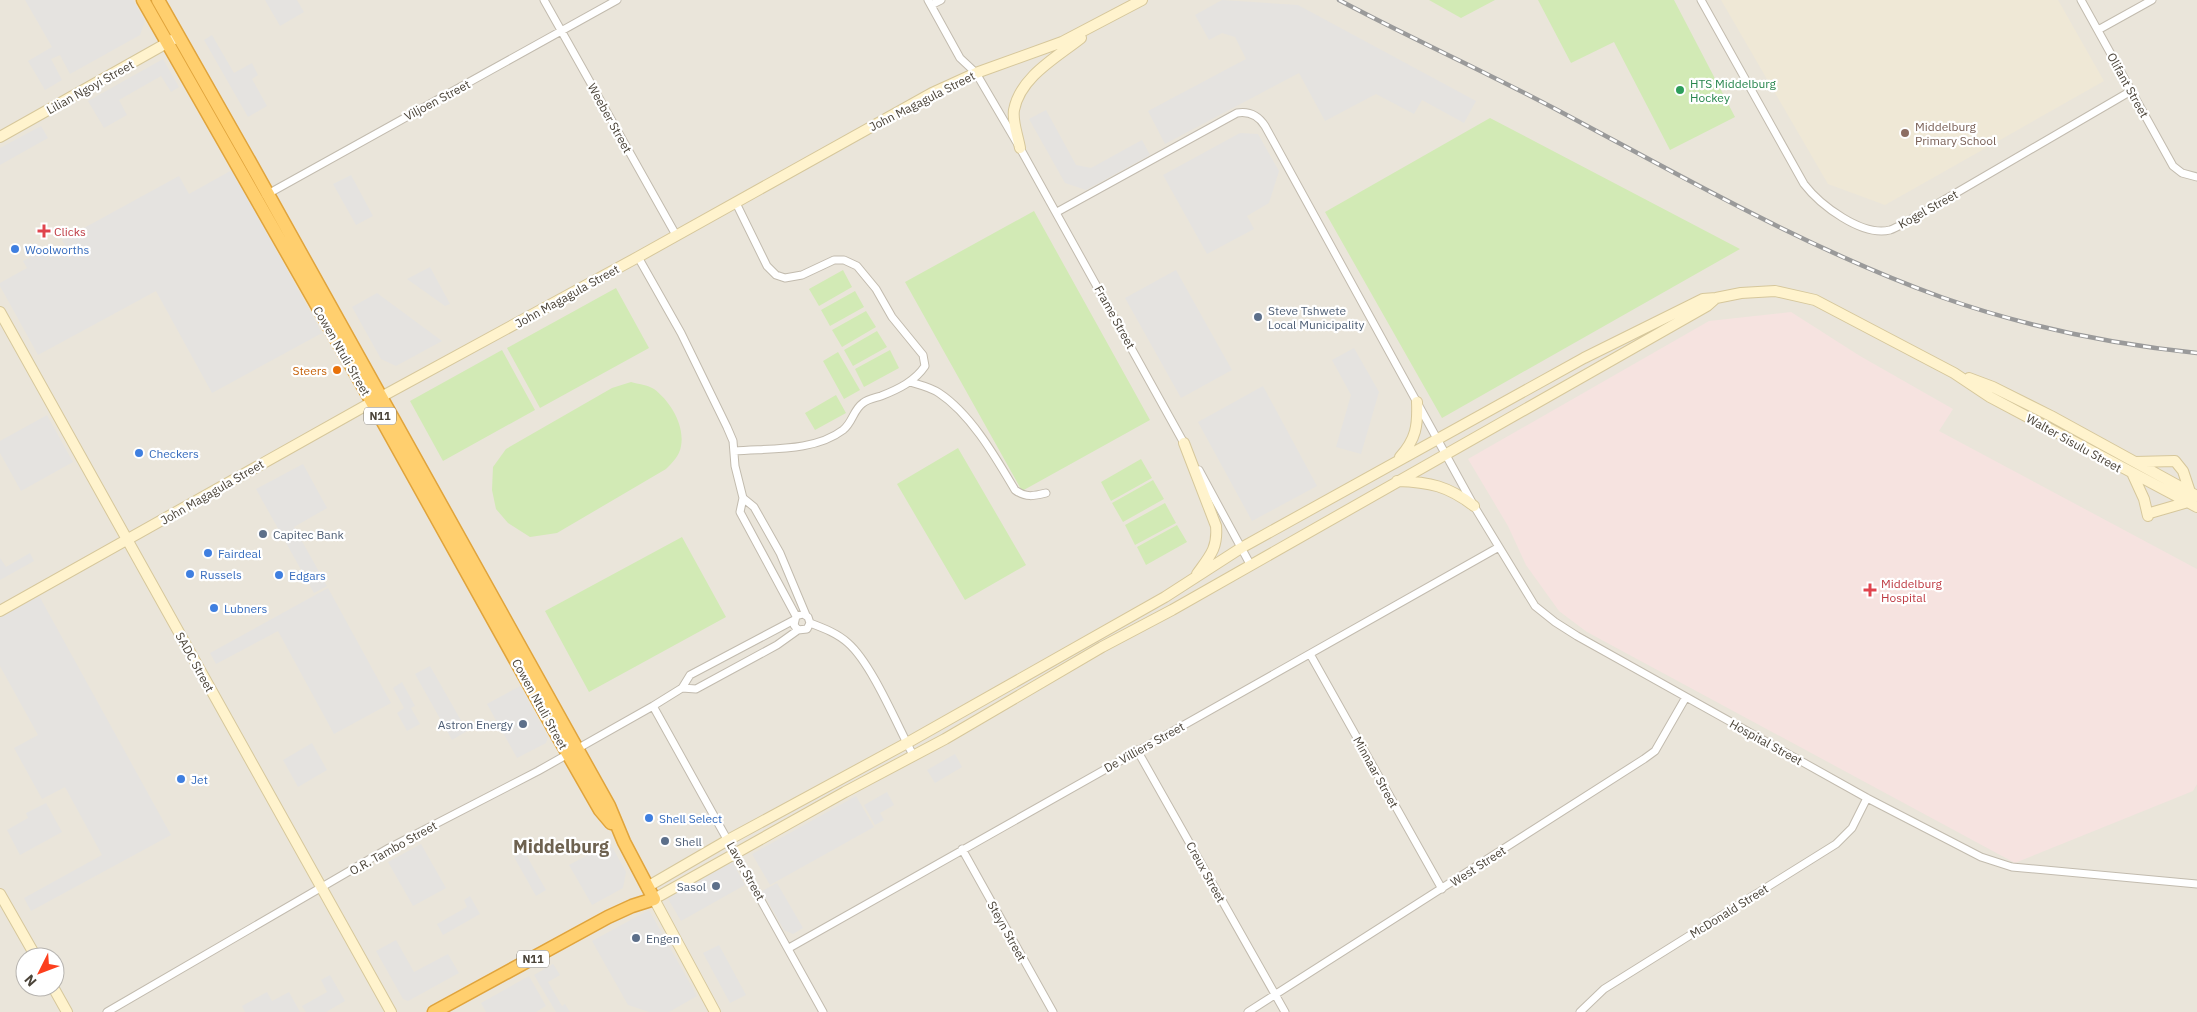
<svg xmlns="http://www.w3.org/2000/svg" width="2197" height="1012" font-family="'IBM Plex Sans',sans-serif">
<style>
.residential{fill:#eae5da;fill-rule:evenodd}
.education{fill:#efe8d6}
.medical{fill:#f6e3e0}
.green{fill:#d2eab5}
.parking{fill:#e5e3e0}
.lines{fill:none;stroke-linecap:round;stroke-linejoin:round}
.street-casing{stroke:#c2bbae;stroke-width:9}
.secondary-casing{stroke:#d6c79b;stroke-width:12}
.highway-casing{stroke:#e0a43c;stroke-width:15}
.street{stroke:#fff;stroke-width:7}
.secondary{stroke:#fff3cd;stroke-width:10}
.highway{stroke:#ffcf6e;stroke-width:12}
.rail-casing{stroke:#9a9a9a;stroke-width:4.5}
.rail{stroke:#fff;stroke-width:2.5;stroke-dasharray:8;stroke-linecap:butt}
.leisure-dot{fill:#2e9e5b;stroke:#fff;stroke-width:2}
.education-dot{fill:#8d6e63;stroke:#fff;stroke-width:2}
.health-dot{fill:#e0444e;stroke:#fff;stroke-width:2}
.shop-dot{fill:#3f7fe0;stroke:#fff;stroke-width:2}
.service-dot{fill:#5c6f8a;stroke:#fff;stroke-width:2}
.food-dot{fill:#e8710a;stroke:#fff;stroke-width:2}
.labels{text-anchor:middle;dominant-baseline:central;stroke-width:4.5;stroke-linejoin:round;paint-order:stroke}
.shield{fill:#fff;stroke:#817c74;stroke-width:1}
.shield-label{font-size:11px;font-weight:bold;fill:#4b4439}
.leisure-label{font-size:12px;fill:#27864d;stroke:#fff;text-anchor:start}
.street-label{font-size:12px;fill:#4b4439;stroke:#fff}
.education-label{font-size:12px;fill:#785e54;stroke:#fff;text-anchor:start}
.health-label{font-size:12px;fill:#be3a42;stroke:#fff;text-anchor:start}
.shop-label{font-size:12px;fill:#366cbe;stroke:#fff;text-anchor:start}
.service-label{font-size:12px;fill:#4e5e75;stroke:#fff;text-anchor:start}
.food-label{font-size:12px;fill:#c56008;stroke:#fff;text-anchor:end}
.district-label{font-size:18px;font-weight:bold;fill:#6e6250;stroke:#fff}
</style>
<rect width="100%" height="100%" fill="#f6f3ec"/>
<path class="residential" d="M 0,0 L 2197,0 L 2197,1012 L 0,1012 ZM 25,957 L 55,957 L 55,987 L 25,987 Z"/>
<path class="education" d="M 1721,0 L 2058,0 L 2104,81 L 1885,205 L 1828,184 Z"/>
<path class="medical" d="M 1791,312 L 1860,356 L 1953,409 L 1939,431 L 2197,569 L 2197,784 L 2193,791 L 2015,863 L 1587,632 L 1559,611 L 1526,565 L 1508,526 L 1468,459 L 1709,321 Z"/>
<path class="green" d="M 1429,0 L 1495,0 L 1461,18 Z
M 1538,0 L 1674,0 L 1735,117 L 1670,150 L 1614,42 L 1571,63 Z
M 1490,118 L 1740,249 L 1442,418 L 1325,212 Z
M 1034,211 L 1150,420 L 1022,491 L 905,282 Z
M 843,270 L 852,287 L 819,306 L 809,289 Z
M 616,288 L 649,348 L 540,408 L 507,348 Z
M 855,291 L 864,307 L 830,326 L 821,310 Z
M 866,311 L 876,327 L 842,347 L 832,330 Z
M 877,331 L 887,347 L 853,366 L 844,350 Z
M 502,350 L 535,410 L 443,461 L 410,401 Z
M 890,350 L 899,368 L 864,387 L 855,369 Z
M 838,352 L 860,390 L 844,399 L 823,361 Z
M 631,382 C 638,384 648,385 654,389 C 670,401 685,425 681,446 C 680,455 672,463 666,469 L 557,533 L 530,537 L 508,523 L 496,509 L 492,490 L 493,467 L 506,449 L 612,388 Z
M 836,395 L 846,413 L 815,430 L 805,413 Z
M 958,448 L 1026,565 L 965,600 L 897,484 Z
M 1141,459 L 1152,478 L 1111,501 L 1101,482 Z
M 1153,480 L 1164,499 L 1123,522 L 1112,503 Z
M 1165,503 L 1176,523 L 1135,545 L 1125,525 Z
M 1177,525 L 1187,542 L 1146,565 L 1137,547 Z
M 682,537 L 726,617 L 589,692 L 545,611 Z"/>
<path class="parking" d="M 25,0 L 133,0 L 145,21 L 140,35 L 70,74 L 60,55 L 51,59 L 62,80 L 45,90 L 28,61 L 52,47 Z
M 265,0 L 297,0 L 304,12 L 280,26 Z
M 1222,0 L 1298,5 L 1476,101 L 1464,123 L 1422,100 L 1414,114 L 1376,94 L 1325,121 L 1299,73 L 1165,144 L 1148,111 L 1246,59 L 1235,37 L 1222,33 L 1209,40 L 1195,15 Z
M 212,35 L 234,73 L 252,63 L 258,75 L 252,79 L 267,106 L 248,117 L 204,40 Z
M 163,59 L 179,87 L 171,92 L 161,76 L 119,100 L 127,115 L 104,128 L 88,101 Z
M 1046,110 L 1076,165 L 1091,168 L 1142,140 L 1150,155 L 1086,190 L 1065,183 L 1029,119 Z
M 41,126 L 48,138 L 0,165 L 0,148 Z
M 1240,133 L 1258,134 L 1279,171 L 1269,203 L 1247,216 L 1254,229 L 1207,254 L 1163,175 Z
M 232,170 L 322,333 L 212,393 L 156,291 L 38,355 L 0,286 L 0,283 L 27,268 L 23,261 L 44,250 L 48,257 L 66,247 L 62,240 L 179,176 L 189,194 Z
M 351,175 L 373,216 L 356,225 L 333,184 Z
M 430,267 L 450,304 L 445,306 L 407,279 Z
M 1176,270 L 1232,370 L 1181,398 L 1125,298 Z
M 377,293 L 442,341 L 396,366 L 381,359 L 352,307 Z
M 1354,348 L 1379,392 L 1361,454 L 1336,447 L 1351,395 L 1332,360 Z
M 1263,386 L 1317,486 L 1252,521 L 1198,422 Z
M 47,415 L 73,462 L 21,491 L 0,453 L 0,441 Z
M 303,464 L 327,508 L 294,527 L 327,586 L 314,593 L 256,489 Z
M 30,553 L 34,561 L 0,580 L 0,558 L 6,567 Z
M 328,588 L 391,703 L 334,734 L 278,631 L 216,664 L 210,653 Z
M 38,594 L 171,835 L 31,911 L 24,898 L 102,855 L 65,787 L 42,799 L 14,748 L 38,735 L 0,666 L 0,615 Z
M 430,666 L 467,731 L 452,740 L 415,674 Z
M 402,682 L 415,706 L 411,708 L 420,724 L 407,731 L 397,713 L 404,708 L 393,688 Z
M 520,686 L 548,737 L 546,743 L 517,758 L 487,704 Z
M 312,743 L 327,770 L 298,787 L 283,760 Z
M 955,754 L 962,767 L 935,783 L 927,770 Z
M 887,792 L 894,805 L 880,813 L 884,820 L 875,825 L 864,805 Z
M 856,796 L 874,827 L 770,885 L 752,854 Z
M 46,803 L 62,832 L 20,855 L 7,830 L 28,818 L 26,813 Z
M 610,843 L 626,872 L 623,888 L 592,905 L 569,865 Z
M 421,844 L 446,888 L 413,906 L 388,862 Z
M 524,851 L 546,890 L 536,896 L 514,857 Z
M 732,861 L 745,885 L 681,921 L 667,897 Z
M 777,883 L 803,928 L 793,934 L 784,930 L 762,891 Z
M 470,896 L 480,914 L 443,935 L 437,924 L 467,907 L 464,900 Z
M 649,910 L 697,996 L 669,1012 L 649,1012 L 628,1005 L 592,941 Z
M 396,940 L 414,972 L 448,954 L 459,973 L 408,1001 L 403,999 L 376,951 Z
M 719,945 L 746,995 L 730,1003 L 703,953 Z
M 553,964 L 560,975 L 548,982 L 562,1006 L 565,1004 L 570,1012 L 556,1012 L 534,975 Z
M 330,975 L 345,1001 L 326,1012 L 306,1012 L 302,1006 L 327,992 L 321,980 Z
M 529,976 L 546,1006 L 536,1012 L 486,1012 L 481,1003 Z
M 267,992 L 272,1001 L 289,992 L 300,1012 L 245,1012 L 242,1006 Z"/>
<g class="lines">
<defs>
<path id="street" d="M 544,0 L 676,235
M 928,0 L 960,58 L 976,73 L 1020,148 L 1185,445
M 1701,0 L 1804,184 C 1820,205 1862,237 1890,230 C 1896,228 1902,224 1908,221 L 2131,91
M 2081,0 L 2173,166 L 2182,173 L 2197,177
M 931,5 L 941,0
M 2098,30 L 2152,0
M 266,195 L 617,0
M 1057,212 L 1237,113 C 1249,111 1258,115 1265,126 L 1474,506 L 1535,606 L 1555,622 L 1577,636 L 1867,798 L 1981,857 L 2012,867 L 2197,884
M 638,257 L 681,333 L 727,427 L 733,441 L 735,466 L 743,498 L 754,507 L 780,553 L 806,615
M 910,382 C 920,385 930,387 939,393 C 971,414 996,458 1015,490 C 1026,498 1034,496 1046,493
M 734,451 C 769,448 814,452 843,430 C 853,422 853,410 863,403 C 868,399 875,398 881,396 C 899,389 915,381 925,366 L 923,355 L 892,317 L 876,289 L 857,266 L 844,260 L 834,260 L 802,275 L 785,278 L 776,275 L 767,266 L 736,203
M 1199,470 L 1250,564
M 743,498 L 740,512 L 796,616 L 794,625 L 798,630 L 807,629 L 810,623 L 808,617 L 803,614 L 796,616
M 810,623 C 823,628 837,633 848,643 C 872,664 897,725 913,755
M 1310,654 L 1442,889
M 682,688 L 696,689 L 777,645 L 798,630
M 653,706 L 823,1012
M 1137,750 L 1285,1012
M 962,849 L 1053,1012
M 789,948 L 1499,547
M 107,1012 L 389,848 L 538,771 L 653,706 L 682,688 L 690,675 L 794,620
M 1248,1012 L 1644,759 L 1655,751 L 1686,697
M 1580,1012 L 1604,989 L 1836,844 L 1852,828 L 1867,798"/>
<path id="secondary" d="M 0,137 L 174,39
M 1020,148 C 1018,136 1012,121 1014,110 C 1020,77 1057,57 1081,38
M 0,312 L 391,1012
M 1969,378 L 1993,387 L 2051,416 L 2197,496
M 1184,443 L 1216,526 C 1218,548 1210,556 1197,574
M 1400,457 C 1416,439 1418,426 1417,402
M 2135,462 L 2175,461 L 2183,471 L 2190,492
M 2133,475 L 2144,499 L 2148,516
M 1397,481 C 1430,482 1448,486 1474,506
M 2150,513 L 2188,502
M 0,611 L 381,397 L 638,257 L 932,93 L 976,73 L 1062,42 L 1142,0
M 647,887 L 728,840 L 907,743 L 1165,597 L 1241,548 L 1584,358 L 1703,299 L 1716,298 L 1741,293 L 1775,291 L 1815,300 L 1954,373 L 1990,397 L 2197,507
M 0,894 L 36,957
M 53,987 L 67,1012
M 715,1012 L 654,899 L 845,792 L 945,739 L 1102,647 L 1172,610 L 1707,306 L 1716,298"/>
<path id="highway" d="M 143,0 L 372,402 L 556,733 L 600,810 L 611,823
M 158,0 L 250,162 L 609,806 L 624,842 L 654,899 L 632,906 L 608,917 L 434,1012"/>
</defs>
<use href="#street" class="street-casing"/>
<use href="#secondary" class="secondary-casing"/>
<use href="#highway" class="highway-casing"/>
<use href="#street" class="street"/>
<use href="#secondary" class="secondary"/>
<use href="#highway" class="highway"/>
<defs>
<path id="rail" d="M 1339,0 C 1412,39 1488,73 1561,112 C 1685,178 1808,249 1941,297 C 2023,326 2110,344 2197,353"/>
</defs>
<use href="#rail" class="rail-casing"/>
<use href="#rail" class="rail"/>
</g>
<circle class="leisure-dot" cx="1680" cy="90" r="5"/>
<circle class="education-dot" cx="1905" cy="133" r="5"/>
<g class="health-dot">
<path d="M41.5 223.5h5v5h5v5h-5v5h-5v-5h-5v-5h5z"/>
<path d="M1867.5 582.5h5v5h5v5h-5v5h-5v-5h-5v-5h5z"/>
</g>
<g class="shop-dot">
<circle cx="15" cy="249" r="5"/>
<circle cx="139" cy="453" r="5"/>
<circle cx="208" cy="553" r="5"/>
<circle cx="190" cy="574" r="5"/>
<circle cx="279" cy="575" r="5"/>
<circle cx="214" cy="608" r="5"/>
<circle cx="181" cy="779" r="5"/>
<circle cx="649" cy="818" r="5"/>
</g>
<g class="service-dot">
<circle cx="1258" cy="317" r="5"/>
<circle cx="263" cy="534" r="5"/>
<circle cx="523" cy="724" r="5"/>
<circle cx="665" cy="841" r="5"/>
<circle cx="716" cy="886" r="5"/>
<circle cx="636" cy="938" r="5"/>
</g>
<circle class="food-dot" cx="337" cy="370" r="5"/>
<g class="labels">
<g class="shield">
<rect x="364" y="407.5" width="32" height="17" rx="4"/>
<rect x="517" y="950.5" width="32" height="17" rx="4"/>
</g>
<g class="shield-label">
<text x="380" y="416">N11</text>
<text x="533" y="959">N11</text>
</g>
<g class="leisure-label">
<text x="1690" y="83">HTS Middelburg<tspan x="1690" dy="14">Hockey</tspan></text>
</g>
<g class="street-label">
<text transform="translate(2128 85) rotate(61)">Olifant Street</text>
<text transform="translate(90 87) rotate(-29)">Lilian Ngoyi Street</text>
<text transform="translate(437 100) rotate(-28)">Viljoen Street</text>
<text transform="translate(922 101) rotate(-27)">John Magagula Street</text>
<text transform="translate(610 118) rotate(61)">Weeber Street</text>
<text transform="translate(1928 209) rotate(-29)">Kogel Street</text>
<text transform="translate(567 296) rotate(-29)">John Magagula Street</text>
<text transform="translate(1115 317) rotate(61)">Frame Street</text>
<text transform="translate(342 351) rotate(60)">Cowen Ntuli Street</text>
<text transform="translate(2074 443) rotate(29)">Walter Sisulu Street</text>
<text transform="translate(212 492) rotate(-30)">John Magagula Street</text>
<text transform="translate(195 662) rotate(61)">SADC Street</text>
<text transform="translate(540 704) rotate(61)">Cowen Ntuli Street</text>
<text transform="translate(1766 742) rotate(29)">Hospital Street</text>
<text transform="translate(1144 747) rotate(-29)">De Villiers Street</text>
<text transform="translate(1376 772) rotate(61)">Minnaar Street</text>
<text transform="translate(393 848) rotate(-29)">O.R. Tambo Street</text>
<text transform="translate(1478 866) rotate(-33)">West Street</text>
<text transform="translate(746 871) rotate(61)">Laver Street</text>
<text transform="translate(1206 872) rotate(61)">Creux Street</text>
<text transform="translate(1729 911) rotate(-32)">McDonald Street</text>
<text transform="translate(1007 931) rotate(61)">Steyn Street</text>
</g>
<g class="education-label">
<text x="1915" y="126">Middelburg<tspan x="1915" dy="14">Primary School</tspan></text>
</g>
<g class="health-label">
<text x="54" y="231">Clicks</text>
<text x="1881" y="583">Middelburg<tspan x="1881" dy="14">Hospital</tspan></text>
</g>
<g class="shop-label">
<text x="25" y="249">Woolworths</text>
<text x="149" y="453">Checkers</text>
<text x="218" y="553">Fairdeal</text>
<text x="200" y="574">Russels</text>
<text x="289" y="575">Edgars</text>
<text x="224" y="608">Lubners</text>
<text x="191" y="779">Jet</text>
<text x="659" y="818">Shell Select</text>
</g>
<g class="service-label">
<text x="1268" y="310">Steve Tshwete<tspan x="1268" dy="14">Local Municipality</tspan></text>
<text x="273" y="534">Capitec Bank</text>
<text x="513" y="724" text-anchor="end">Astron Energy</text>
<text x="675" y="841">Shell</text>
<text x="706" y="886" text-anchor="end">Sasol</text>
<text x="646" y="938">Engen</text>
</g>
<g class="food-label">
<text x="327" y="370">Steers</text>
</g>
<g class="district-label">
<text x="561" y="846">Middelburg</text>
</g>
</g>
<g transform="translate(40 972) rotate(228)"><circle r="24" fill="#ffffff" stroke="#b7b4b0"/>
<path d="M0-4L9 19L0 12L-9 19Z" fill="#fc3f1d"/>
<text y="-8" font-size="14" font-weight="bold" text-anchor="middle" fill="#4b4439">N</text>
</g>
</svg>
